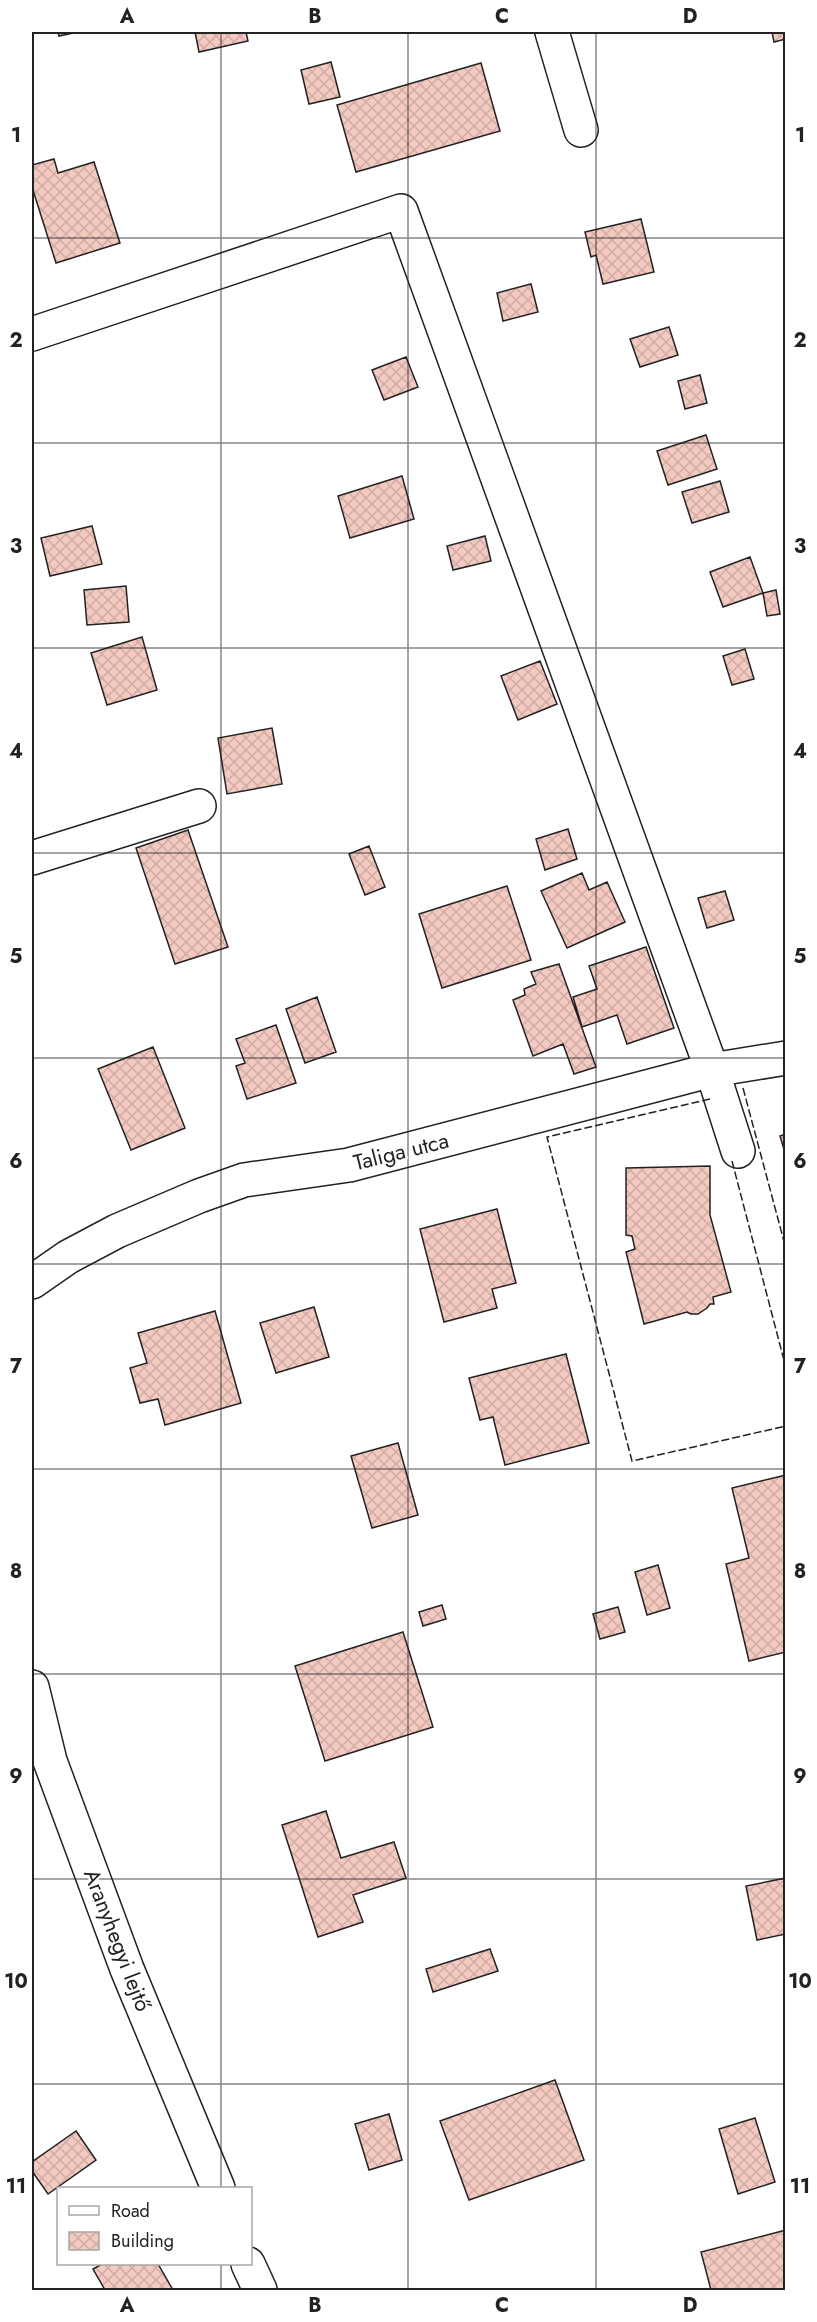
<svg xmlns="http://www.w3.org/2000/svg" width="817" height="2322" font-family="Jost,sans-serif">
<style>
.building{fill:url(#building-cross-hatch);stroke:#222;stroke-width:1.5}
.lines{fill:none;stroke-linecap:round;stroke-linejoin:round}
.minor-casing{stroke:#222;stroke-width:36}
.minor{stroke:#fff;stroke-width:33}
.fence{stroke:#222;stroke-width:1.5;stroke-dasharray:8 3;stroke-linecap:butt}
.grid{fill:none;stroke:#222;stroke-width:1.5;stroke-opacity:0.55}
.labels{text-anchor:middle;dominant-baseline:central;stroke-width:4.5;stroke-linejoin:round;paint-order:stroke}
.street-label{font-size:22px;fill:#222;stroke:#fff}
.neatline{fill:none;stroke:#222;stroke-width:2}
.grid-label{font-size:20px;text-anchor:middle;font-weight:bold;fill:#222}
</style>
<defs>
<pattern id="building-cross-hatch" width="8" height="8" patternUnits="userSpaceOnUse" patternTransform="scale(1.5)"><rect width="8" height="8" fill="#f3c9c0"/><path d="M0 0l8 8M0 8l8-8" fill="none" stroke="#d0aca5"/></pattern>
</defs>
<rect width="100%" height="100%" fill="#fff"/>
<path class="building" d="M 58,32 L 78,32 L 59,36 Z
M 195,32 L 246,32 L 248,41 L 199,52 Z
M 772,32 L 786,32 L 786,39 L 774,42 Z
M 331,62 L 340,97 L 309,104 L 301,70 Z
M 481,63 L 500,131 L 356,172 L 337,105 Z
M 54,159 L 58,173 L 94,162 L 120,243 L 56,263 L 32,187 L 33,181 L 32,165 Z
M 641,219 L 654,272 L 603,284 L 596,255 L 591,257 L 585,232 Z
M 531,284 L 538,312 L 503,321 L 497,293 Z
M 669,327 L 678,355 L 640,367 L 630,339 Z
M 406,357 L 418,387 L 384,400 L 372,370 Z
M 700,375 L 707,403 L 685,409 L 678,381 Z
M 706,435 L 717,469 L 668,485 L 657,451 Z
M 402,476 L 414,519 L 350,538 L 338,496 Z
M 720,481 L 729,512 L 692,523 L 682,492 Z
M 92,526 L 102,564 L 50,576 L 41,538 Z
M 485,536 L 491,561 L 453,570 L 447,546 Z
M 750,557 L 763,593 L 723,607 L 710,572 Z
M 126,586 L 129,622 L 87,625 L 84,590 Z
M 776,590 L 780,614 L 767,616 L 763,593 Z
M 142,637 L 157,690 L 107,705 L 91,653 Z
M 745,649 L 754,679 L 732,685 L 723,656 Z
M 540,661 L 557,704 L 518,720 L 501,676 Z
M 272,728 L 282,784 L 227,794 L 218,738 Z
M 568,829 L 577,859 L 545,870 L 536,839 Z
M 188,830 L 228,947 L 175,964 L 136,848 Z
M 369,846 L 385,887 L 365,895 L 349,854 Z
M 582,873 L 589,890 L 607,882 L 625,922 L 567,948 L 541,891 Z
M 507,886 L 531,960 L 442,988 L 419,914 Z
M 725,891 L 734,920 L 707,928 L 698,898 Z
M 646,947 L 674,1028 L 627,1044 L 617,1015 L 582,1027 L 573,997 L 597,989 L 589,966 Z
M 559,964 L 596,1067 L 574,1074 L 563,1044 L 533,1056 L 513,1000 L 525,995 L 524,989 L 536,984 L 531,972 Z
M 317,997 L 336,1052 L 305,1063 L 286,1009 Z
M 276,1025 L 296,1083 L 247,1099 L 236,1066 L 245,1063 L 236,1039 Z
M 153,1047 L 185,1128 L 131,1150 L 98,1069 Z
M 786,1134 L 786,1156 L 780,1136 Z
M 710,1166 L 710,1215 L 731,1292 L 713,1297 L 714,1304 L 710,1304 L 707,1308 L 698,1314 L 691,1314 L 687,1312 L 644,1324 L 626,1252 L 635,1249 L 632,1236 L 626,1235 L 626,1168 Z
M 497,1209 L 516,1283 L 492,1289 L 497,1308 L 444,1322 L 420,1229 Z
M 314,1307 L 329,1357 L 276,1373 L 260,1323 Z
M 215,1311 L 241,1403 L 165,1425 L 158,1399 L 140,1403 L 130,1368 L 147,1363 L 138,1333 Z
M 566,1354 L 589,1443 L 505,1465 L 493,1417 L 480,1420 L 469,1378 Z
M 398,1443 L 418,1515 L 372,1528 L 351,1456 Z
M 786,1475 L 786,1652 L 749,1661 L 726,1564 L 749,1558 L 732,1488 Z
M 658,1565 L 670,1608 L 647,1615 L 635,1572 Z
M 442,1605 L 446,1619 L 423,1626 L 419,1612 Z
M 618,1607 L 625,1632 L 600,1639 L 593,1614 Z
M 403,1632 L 433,1727 L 325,1761 L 295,1666 Z
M 326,1811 L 341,1858 L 394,1842 L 406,1878 L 353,1895 L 363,1922 L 318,1937 L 282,1825 Z
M 786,1878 L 786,1934 L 757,1940 L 746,1886 Z
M 490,1949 L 498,1971 L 433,1992 L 426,1969 Z
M 555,2080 L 584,2160 L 469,2200 L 440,2121 Z
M 389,2114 L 402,2160 L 369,2170 L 355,2124 Z
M 755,2118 L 775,2182 L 738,2194 L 719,2129 Z
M 76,2131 L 96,2160 L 48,2194 L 32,2171 L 32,2162 Z
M 786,2230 L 786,2290 L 711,2290 L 701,2252 Z
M 102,2264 L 158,2264 L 173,2290 L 105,2290 L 93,2269 Z"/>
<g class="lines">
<defs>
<path id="minor" d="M 552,32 L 581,130
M 32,334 L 401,211 L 712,1070 L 738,1151
M 32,858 L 199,806
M 32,1282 L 68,1257 L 117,1231 L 199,1196 L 244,1180 L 349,1165 L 712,1070 L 786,1058
M 32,1687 L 50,1761 L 127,1969 L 218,2188
M 248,2264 L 260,2290"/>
</defs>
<use href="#minor" class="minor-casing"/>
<use href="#minor" class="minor"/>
<path class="fence" d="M 743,1088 L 786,1249
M 710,1099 L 547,1137 L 632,1461 L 786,1426
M 732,1161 L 786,1368"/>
</g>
<path class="grid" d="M 221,32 L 221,2188M 408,32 L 408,2290M 596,32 L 596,2290M 32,238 L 786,238M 32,443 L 786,443M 32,648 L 786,648M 32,853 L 786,853M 32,1058 L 786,1058M 32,1264 L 786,1264M 32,1469 L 786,1469M 32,1674 L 786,1674M 32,1879 L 786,1879M 32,2084 L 786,2084M 221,2264 L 221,2290"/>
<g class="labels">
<g class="street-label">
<text transform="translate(401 1151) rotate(-14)">Taliga utca</text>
<text transform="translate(118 1940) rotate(69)">Aranyhegyi lejtő</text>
</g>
</g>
<rect width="817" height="2322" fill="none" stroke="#ffffff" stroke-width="66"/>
<rect x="57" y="2187" width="195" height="78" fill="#ffffff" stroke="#a7a7a7" stroke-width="1.5"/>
<rect x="69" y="2206" width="30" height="9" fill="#ffffff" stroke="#a7a7a7" stroke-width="1.5"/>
<text x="111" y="2217" font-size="18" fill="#222222">Road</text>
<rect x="69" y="2232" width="30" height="18" fill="url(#building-cross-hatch)" stroke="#a7a7a7" stroke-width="1.5"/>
<text x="111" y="2247" font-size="18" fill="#222222">Building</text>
<rect x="33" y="33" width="751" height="2256" class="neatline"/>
<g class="grid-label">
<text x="127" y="23">A</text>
<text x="315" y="23">B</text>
<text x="502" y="23">C</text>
<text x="690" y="23">D</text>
<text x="16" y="142">1</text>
<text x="800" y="142">1</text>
<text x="16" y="347">2</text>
<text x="800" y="347">2</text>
<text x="16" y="553">3</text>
<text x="800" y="553">3</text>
<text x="16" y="758">4</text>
<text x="800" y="758">4</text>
<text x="16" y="963">5</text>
<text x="800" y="963">5</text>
<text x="16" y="1168">6</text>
<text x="800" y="1168">6</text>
<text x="16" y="1373">7</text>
<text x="800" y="1373">7</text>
<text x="16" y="1578">8</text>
<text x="800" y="1578">8</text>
<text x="16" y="1783">9</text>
<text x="800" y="1783">9</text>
<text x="16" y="1988">10</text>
<text x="800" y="1988">10</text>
<text x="16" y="2193">11</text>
<text x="800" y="2193">11</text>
<text x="127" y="2312">A</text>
<text x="315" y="2312">B</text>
<text x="502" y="2312">C</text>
<text x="690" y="2312">D</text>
</g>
</svg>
